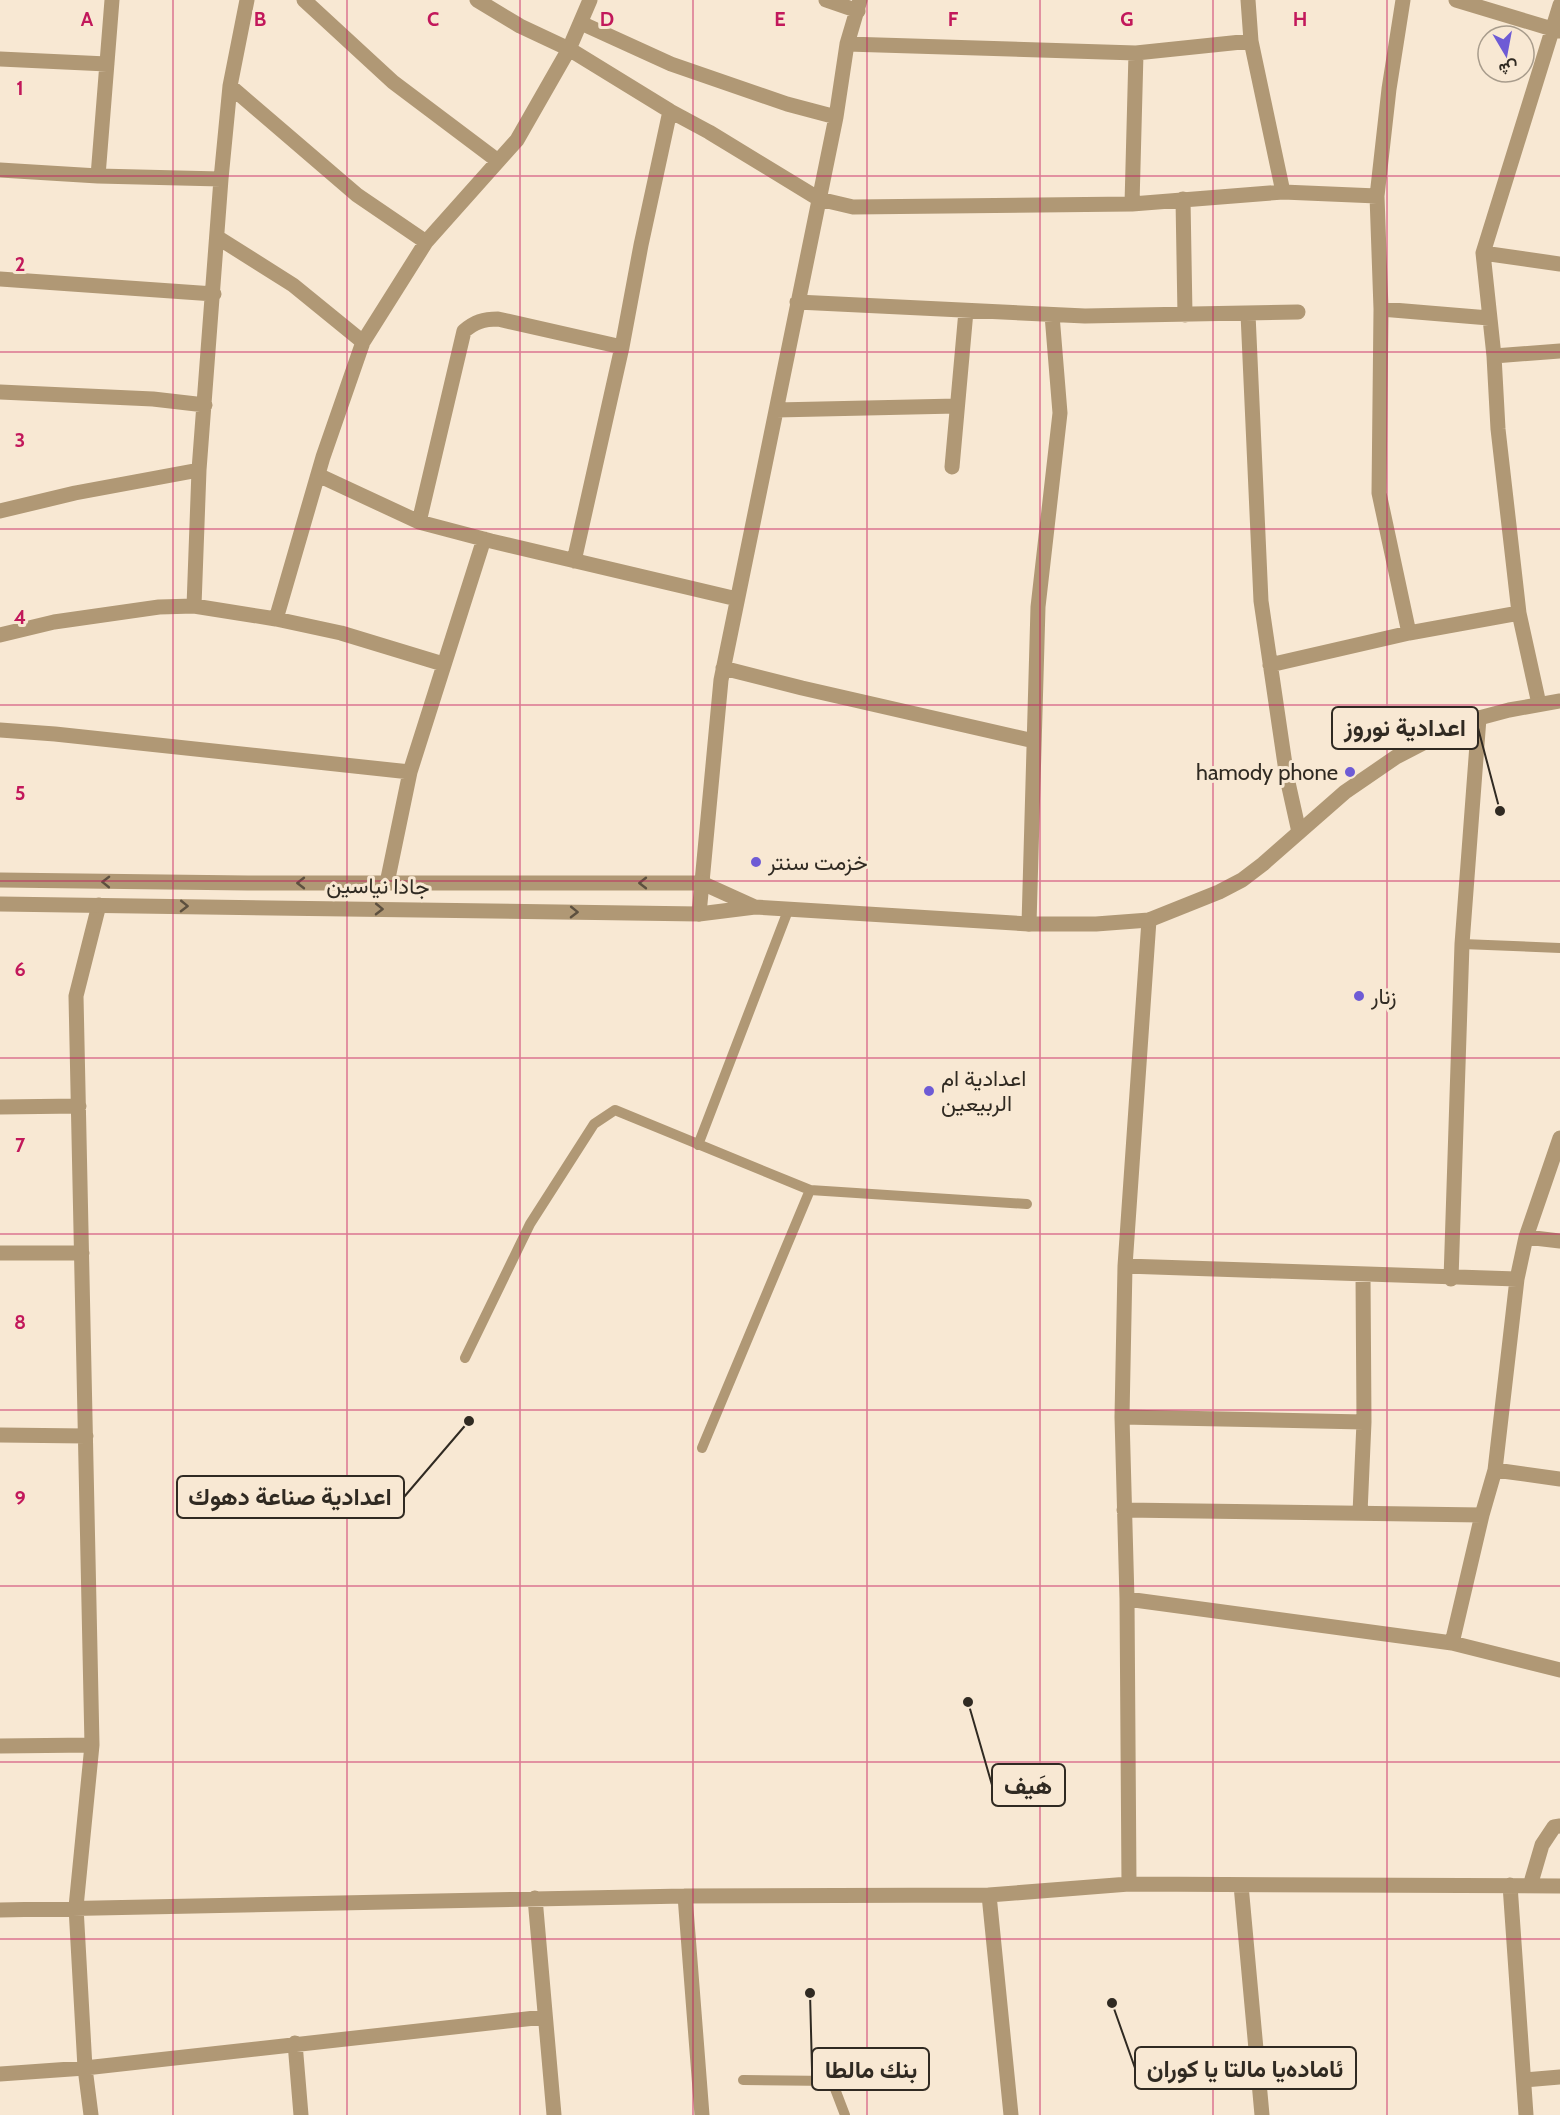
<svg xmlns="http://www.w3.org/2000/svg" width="1560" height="2115" font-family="Cabin,Vazirmatn,sans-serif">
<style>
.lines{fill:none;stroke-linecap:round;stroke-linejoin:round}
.service{stroke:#b09875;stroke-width:10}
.minor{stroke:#b09875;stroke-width:15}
.tertiary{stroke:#b09875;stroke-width:15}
.oneway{stroke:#5d503f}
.grid{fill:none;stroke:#c2185b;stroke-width:1.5;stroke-opacity:0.55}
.poi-dot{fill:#6e5bd5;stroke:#f8e8d3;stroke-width:2}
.labels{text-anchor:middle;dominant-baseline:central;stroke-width:6;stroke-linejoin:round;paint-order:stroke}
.poi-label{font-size:22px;fill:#302a22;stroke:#f8e8d3;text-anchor:start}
.street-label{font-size:22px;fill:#302a22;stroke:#f8e8d3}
.grid-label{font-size:20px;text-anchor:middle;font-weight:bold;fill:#c2185b;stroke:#f8e8d3;stroke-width:6;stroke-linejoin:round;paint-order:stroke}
.leader{fill:none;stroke:#302a22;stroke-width:2}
.callout-dot{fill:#302a22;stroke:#f8e8d3;stroke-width:2}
.callout{fill:#f8e8d3;stroke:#302a22;stroke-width:2}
.callout-label{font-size:24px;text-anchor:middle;font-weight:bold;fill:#302a22}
</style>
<rect width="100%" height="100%" fill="#f8e8d3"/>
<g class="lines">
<path class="service" d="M 1462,944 L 1560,948
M 698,1145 L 789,908
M 465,1358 L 530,1224 L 594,1124 L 615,1110 L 810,1190 L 1027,1204
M 702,1448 L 810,1190
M 743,2080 L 832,2081 L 845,2115"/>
<path class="minor" d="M 304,0 L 393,82 L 498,161
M 477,0 L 520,26 L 569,49 L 670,111 L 709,132 L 819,199 L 853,207 L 1132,204 L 1283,192 L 1377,196
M 826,0 L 858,11
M 1248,0 L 1251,41 L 1283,192
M 1403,0 L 1389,89 L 1377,196 L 1381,309 L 1379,493 L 1409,633
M 1456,0 L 1559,31
M 581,23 L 671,64 L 787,104 L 836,117
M 847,44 L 1136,53 L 1251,41
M 0,59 L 107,64
M 230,86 L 357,195 L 426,242
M 0,170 L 98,176 L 221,179
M 98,176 L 112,0
M 1183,199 L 1185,315
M 1132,204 L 1136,53
M 217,237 L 293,285 L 363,342
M 1483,253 L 1560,264
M 0,279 L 214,294
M 797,302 L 1085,316 L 1298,312
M 1381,309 L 1489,318
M 1248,314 L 1261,601 L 1287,778 L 1299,832
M 1494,356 L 1560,351
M 0,392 L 153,399 L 205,405
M 776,410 L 957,406
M 952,467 L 966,311
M 318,475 L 419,522 L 491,541 L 737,599
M 0,511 L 75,493 L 199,470
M 419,522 L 464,331 C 475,322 483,319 498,319 L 622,347
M 574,561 L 622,347 L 641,245 L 670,111
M 194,606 L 199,470 L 221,179 L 230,86 L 247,0
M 276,619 L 323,457 L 363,342 L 426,242 L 517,140 L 569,49 L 590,0
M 0,635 L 54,622 L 159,607 L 194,606 L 276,619 L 341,633 L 443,664
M 1270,665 L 1409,633 L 1519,613
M 723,668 L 802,688 L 1034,741
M 1539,704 L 1519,613 L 1498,429 L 1494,356 L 1483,253 L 1560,5
M 0,730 L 55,734 L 410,772
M 387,883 L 410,772 L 484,539
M 699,914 L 721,680 L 836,117 L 847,44 L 860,0
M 1029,924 L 1038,607 L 1060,413 L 1052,315
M 0,1107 L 79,1106
M 1526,1237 L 1560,1241
M 0,1253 L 82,1253
M 1125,1266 L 1517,1279
M 1451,1279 L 1462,944 L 1479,718
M 1122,1417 L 1364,1422
M 0,1435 L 86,1436
M 1495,1470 L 1560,1479
M 1124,1510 L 1482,1515
M 1360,1513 L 1364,1422 L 1363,1275
M 1127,1599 L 1452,1643 L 1560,1670
M 1452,1643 L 1482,1515 L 1495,1470 L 1517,1279 L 1526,1237 L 1560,1138
M 0,1746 L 92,1745
M 1129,1884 L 1127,1599 L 1122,1417 L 1125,1266 L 1149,920
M 1241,1885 L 1262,2115
M 1510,1885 L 1526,2115
M 1530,1886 L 1542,1845 L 1554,1827 L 1560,1826
M 989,1895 L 1011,2115
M 685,1896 L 702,2115
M 535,1898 L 554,2115
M 0,1910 L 685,1896 L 989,1895 L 1129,1884 L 1560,1886
M 295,2043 L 301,2115
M 0,2074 L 85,2068 L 544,2017
M 1524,2080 L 1560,2077
M 91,2115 L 85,2068 L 76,1907 L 92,1745 L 76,996 L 99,905"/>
<path class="tertiary" d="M 0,880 L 248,883 L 702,883 L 755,907 L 1029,924 L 1096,924 L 1149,920 L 1219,892 L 1242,880 L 1263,864 L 1345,792 L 1396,757 L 1423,743 L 1479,718 L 1509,710 L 1560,701
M 0,904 L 699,914 L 755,907"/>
</g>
<defs><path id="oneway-chevron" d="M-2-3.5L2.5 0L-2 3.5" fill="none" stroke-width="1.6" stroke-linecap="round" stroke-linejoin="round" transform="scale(1.5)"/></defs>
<g class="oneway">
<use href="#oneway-chevron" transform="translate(106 882) rotate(-179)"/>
<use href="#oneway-chevron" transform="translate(301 883) rotate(180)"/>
<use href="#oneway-chevron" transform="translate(643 883) rotate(180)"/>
<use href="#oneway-chevron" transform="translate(184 906) rotate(1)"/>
<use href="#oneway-chevron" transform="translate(379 909) rotate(1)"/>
<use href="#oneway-chevron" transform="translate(574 912) rotate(1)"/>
</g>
<path class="grid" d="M 173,0 L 173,2115M 347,0 L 347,2115M 520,0 L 520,2115M 693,0 L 693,2115M 867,0 L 867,2115M 1040,0 L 1040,2115M 1213,0 L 1213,2115M 1387,0 L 1387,2115M 0,176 L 1560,176M 0,352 L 1560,352M 0,529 L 1560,529M 0,705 L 1560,705M 0,881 L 1560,881M 0,1058 L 1560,1058M 0,1234 L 1560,1234M 0,1410 L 1560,1410M 0,1586 L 1560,1586M 0,1762 L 1560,1762M 0,1939 L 1560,1939"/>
<g class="poi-dot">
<circle cx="1350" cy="772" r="6"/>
<circle cx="756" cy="862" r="6"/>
<circle cx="1359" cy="996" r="6"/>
<circle cx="929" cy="1091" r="6"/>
</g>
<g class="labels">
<g class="poi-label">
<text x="1338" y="772" text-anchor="end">hamody phone</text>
<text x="768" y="862">خزمت سنتر</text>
<text x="1371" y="996">زنار</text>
<text x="941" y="1078">اعدادية ام<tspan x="941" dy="25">الربيعين</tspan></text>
</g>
<g class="street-label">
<text transform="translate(378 886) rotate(1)">جادا نیاسین</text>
</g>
</g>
<g class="grid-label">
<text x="87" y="26">A</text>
<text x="260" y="26">B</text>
<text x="433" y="26">C</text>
<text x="607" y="26">D</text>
<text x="780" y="26">E</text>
<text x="953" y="26">F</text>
<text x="1127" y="26">G</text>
<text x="1300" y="26">H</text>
<text x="20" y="95">1</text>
<text x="20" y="271">2</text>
<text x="20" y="447">3</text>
<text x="20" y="624">4</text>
<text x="20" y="800">5</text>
<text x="20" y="976">6</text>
<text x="20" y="1152">7</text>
<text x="20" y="1329">8</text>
<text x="20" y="1505">9</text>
</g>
<path class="leader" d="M1500 811L1478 728M469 1421L404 1497M968 1702L992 1785M1112 2003L1135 2068M810 1993L812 2069"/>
<g class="callout-dot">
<circle cx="1500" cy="811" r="6"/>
<circle cx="469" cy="1421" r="6"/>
<circle cx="968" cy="1702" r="6"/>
<circle cx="1112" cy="2003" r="6"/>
<circle cx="810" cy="1993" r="6"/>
</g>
<g class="callout">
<rect x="1332" y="707" width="146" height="42" rx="6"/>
<rect x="177" y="1476" width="227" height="42" rx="6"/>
<rect x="992" y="1764" width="73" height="42" rx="6"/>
<rect x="1135" y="2047" width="221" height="42" rx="6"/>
<rect x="812" y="2048" width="117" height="42" rx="6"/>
</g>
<g class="callout-label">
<text x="1405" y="736">اعدادية نوروز</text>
<text x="290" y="1505">اعدادية صناعة دهوك</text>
<text x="1028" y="1794">هَيف</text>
<text x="1245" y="2077">ئامادەيا مالتا يا كوران</text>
<text x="871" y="2078">بنك مالطا</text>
</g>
<g transform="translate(1506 54) rotate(170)"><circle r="28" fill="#f8e8d3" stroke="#a89c8c" stroke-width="1.5"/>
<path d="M0-4.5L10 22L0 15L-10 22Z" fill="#6e5bd5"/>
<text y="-9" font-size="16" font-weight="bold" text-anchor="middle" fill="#302a22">ش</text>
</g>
</svg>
